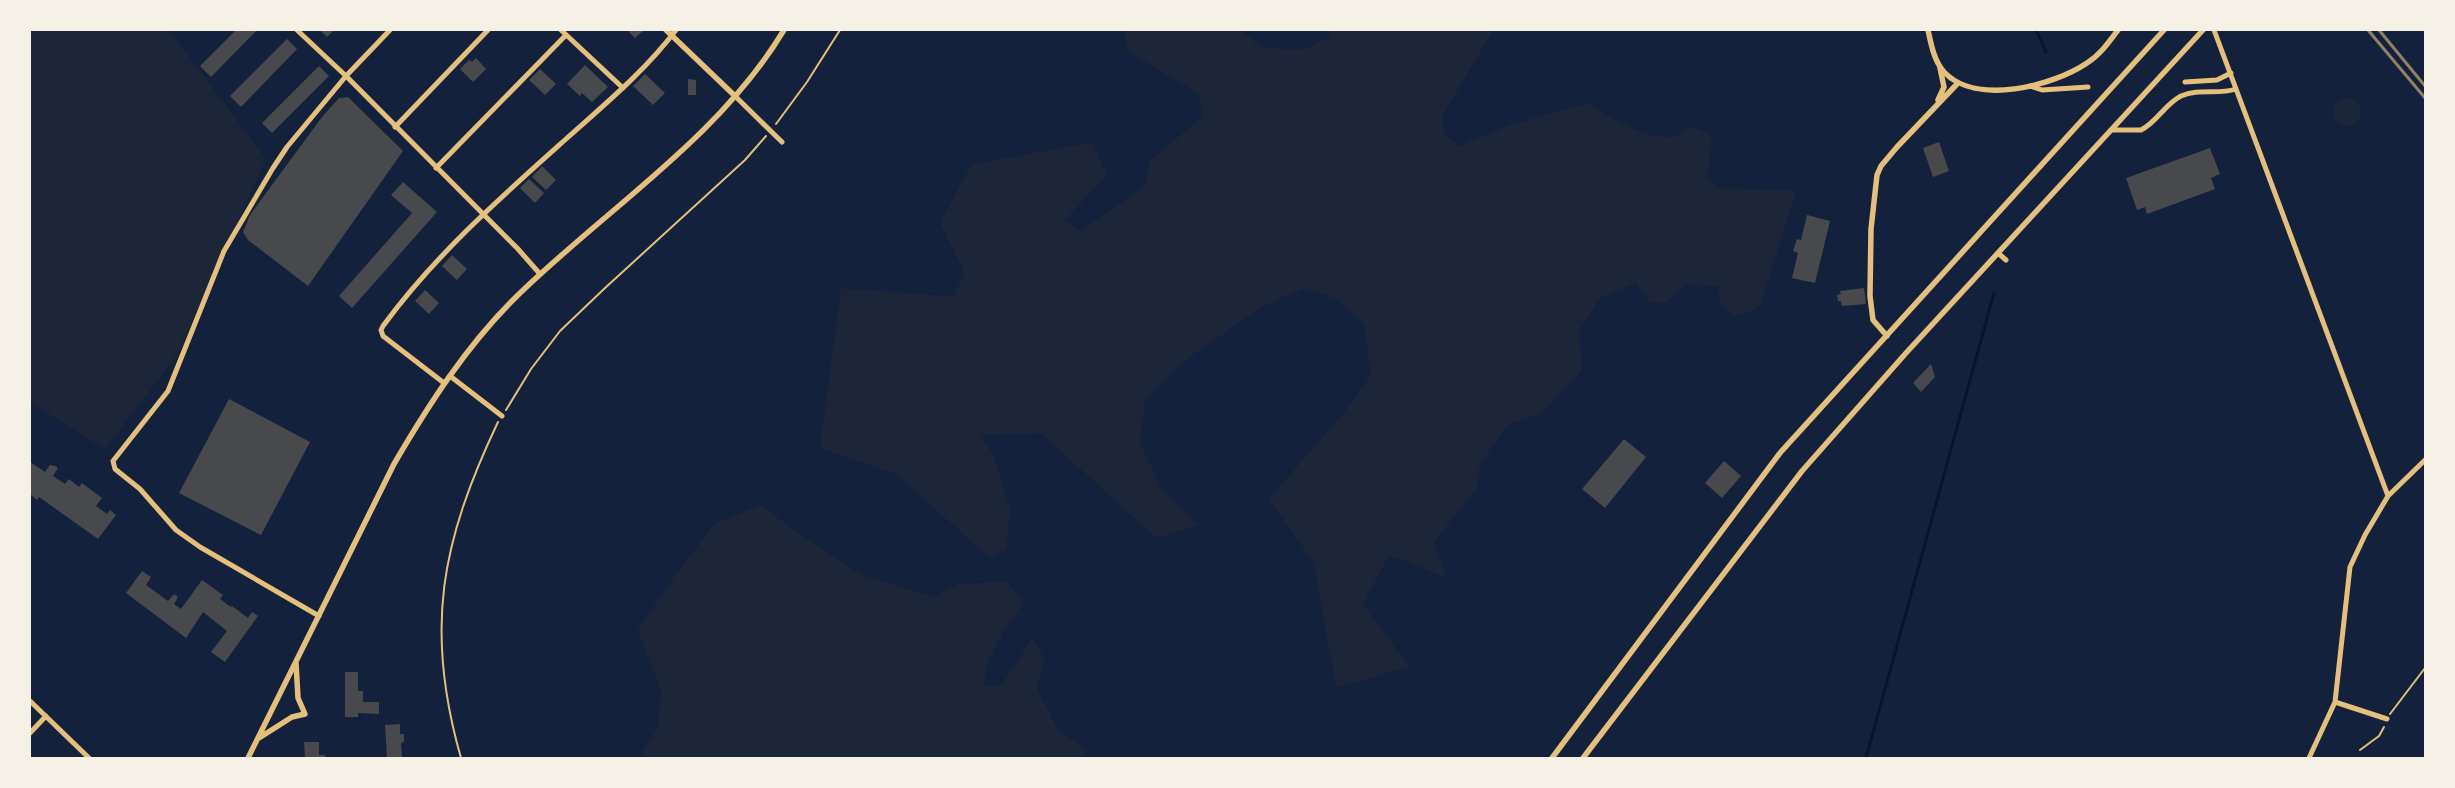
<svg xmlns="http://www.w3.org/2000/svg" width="2455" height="788" font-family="'Zilla Slab',serif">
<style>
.green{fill:#1d2539}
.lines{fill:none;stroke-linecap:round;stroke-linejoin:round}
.stream{stroke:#0b132b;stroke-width:3}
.building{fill:#48494c}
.path{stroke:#e5c07b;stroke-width:2}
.minor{stroke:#e5c07b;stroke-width:5}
.tertiary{stroke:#e5c07b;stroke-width:5.5}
.rail{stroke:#918062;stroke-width:3}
</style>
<rect width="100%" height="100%" fill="#14213d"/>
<path class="green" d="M 30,30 L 169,30 L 266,159 L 177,355 L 105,449 L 30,402 Z
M 1125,30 L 1242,30 L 1260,47 L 1280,49 L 1305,49 L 1329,37 L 1331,30 L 1493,30 L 1442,117 L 1445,135 L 1460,146 L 1510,125 L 1587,103 C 1611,117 1637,136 1666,137 C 1686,139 1681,116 1712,137 L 1707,180 L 1722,188 L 1796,191 L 1761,304 L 1753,311 L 1735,315 L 1721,306 L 1718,286 L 1686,284 L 1666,303 L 1650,303 L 1636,283 L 1601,297 L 1579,331 L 1582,370 L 1541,414 L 1508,424 L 1480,464 L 1477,488 L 1434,542 L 1447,578 L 1389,555 L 1363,604 L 1410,667 L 1336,687 L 1314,563 L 1269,499 L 1345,411 L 1371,375 L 1364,324 L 1337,299 L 1304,288 L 1263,306 L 1187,359 L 1145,400 L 1140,442 L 1161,488 L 1199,525 L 1156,538 L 1041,433 L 980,435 L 993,454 L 1010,510 L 1006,549 L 989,557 L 896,474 L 820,448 L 841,288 L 953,297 L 965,273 L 940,223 L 971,165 L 1091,142 L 1107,175 L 1064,221 L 1081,231 L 1146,185 L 1149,162 L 1203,116 L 1199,94 L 1127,51 Z
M2333 112a14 14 0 1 1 28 0a14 14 0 1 1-28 0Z
M 761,505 L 792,529 L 862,575 L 933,597 L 958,584 L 1007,582 L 1024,602 L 1004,630 L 986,666 L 984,686 L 1000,686 L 1017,663 L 1032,637 L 1045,660 L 1036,687 L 1058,730 L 1086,750 L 1084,758 L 645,758 L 642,753 L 658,727 L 661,690 L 638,630 L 669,584 L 715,523 Z"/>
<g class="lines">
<path class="stream" d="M 2036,30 L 2046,52
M 1866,758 L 1994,293"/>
</g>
<path class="building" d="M 236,30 L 257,30 L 211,77 L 200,66 Z
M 320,30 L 334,30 L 327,37 Z
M 631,30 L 644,30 L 635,38 L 629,32 Z
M 287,39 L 297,49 L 241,107 L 230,96 Z
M 476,58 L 486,69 L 473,82 L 460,69 L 469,60 L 472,62 Z
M 585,65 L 608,87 L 592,102 L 582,93 L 580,96 L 567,84 Z
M 319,66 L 329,76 L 272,133 L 262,123 Z
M 540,69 L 556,84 L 545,95 L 529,80 Z
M 645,74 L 665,93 L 653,105 L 633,86 Z
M 688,79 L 696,80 L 696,95 L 688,95 Z
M 348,97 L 403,151 L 308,286 L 248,240 L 243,232 L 250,215 L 322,117 L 339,98 Z
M 1939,142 L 1949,171 L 1933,177 L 1923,148 Z
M 2210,148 L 2220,174 L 2211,178 L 2215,189 L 2147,214 L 2145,207 L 2137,210 L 2126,178 Z
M 542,166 L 556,180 L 546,190 L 532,177 Z
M 529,179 L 544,193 L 535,203 L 520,188 Z
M 403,182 L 437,212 L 352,308 L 339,296 L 412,213 L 391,195 Z
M 1807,215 L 1830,221 L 1815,283 L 1792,278 L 1798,253 L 1793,251 L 1797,239 L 1801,240 Z
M 452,255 L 467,269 L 457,280 L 442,266 Z
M 1864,288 L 1866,304 L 1842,306 L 1841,301 L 1838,301 L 1837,295 L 1841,294 L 1840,291 Z
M 425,290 L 439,303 L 429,314 L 415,301 Z
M 1931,364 L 1935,377 L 1921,392 L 1913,383 Z
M 229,399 L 310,442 L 261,535 L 179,493 Z
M 1624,439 L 1646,457 L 1605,508 L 1582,489 Z
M 1724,461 L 1741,476 L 1722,498 L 1705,483 Z
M 30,462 L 45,472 L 50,465 L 55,466 L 58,468 L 53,476 L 65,484 L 69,479 L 79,487 L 82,483 L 102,498 L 96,506 L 107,514 L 110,510 L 116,515 L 98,539 L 39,497 L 37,500 L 30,494 Z
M 142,571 L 151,577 L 146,585 L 168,601 L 174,594 L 178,597 L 174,604 L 181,609 L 202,580 L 223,595 L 220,599 L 231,607 L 232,606 L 248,618 L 252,612 L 258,616 L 225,662 L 211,652 L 227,631 L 203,612 L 186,638 L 126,593 Z
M 345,672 L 358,672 L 358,691 L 363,691 L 363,702 L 379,702 L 379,714 L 358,713 L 358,717 L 345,717 Z
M 400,724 L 400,734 L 404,734 L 404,742 L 401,743 L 402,758 L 387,758 L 385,725 Z
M 304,742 L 319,742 L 319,755 L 325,755 L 325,758 L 305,758 Z"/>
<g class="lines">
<path class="path" d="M 776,124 L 807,82 L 840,30
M 506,410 L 531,369 L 560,331 L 605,288 L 745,160 L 766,136
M 2390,714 L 2425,668
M 2360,750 L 2379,736 L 2384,727
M 461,758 C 424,629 441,542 498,422"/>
<path class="minor" d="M 297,30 L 346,76 L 518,249 L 540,274
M 561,30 L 623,88
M 2214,30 L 2388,496
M 2185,82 L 2217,80 L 2231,73
M 2030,86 L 2042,90 L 2088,87
M 735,96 L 782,142
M 395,127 L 488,30
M 2111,130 L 2141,130 C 2157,122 2165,104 2181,96 C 2199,88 2218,95 2236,89
M 436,168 L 566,35
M 1998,253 L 2006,260
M 450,376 L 502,416
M 444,383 L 383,336 L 381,330 L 383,326 C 435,255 501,197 566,139 C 604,105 645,71 676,30
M 319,616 L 200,547 L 176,530 L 140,489 L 115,469 L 113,461 L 168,391 L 224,251 L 273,168 L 287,147 L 346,76 L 390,30
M 30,701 L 89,758
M 2335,702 L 2387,719
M 30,733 L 46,716
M 2309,758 L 2335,702 L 2350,567 L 2365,535 L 2388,496 L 2425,460"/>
<path class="tertiary" d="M 666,30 L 735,96
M 1928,30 C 1931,44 1934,61 1944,72 C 1976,106 2053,86 2087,63 C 2100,55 2109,42 2118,30
M 1938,100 L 1944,87 L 1940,68
M 1887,336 L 1873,320 L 1870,296 L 1871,229 L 1877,175 L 1881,166 L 1897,147 L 1958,83
M 259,738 L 292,717 L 305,714 L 298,698 L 296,663
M 248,758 L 394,464 C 429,404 467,345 517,296 C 606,209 719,138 784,30
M 1552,758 L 1780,453 L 2164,30
M 1583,758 L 1802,471 L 1906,353 L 2203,30"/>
<path class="rail" d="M 2368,30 L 2425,98
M 2379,30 L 2425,86"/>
</g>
<rect width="2455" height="788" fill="none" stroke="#f6f1e7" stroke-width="62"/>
</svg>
